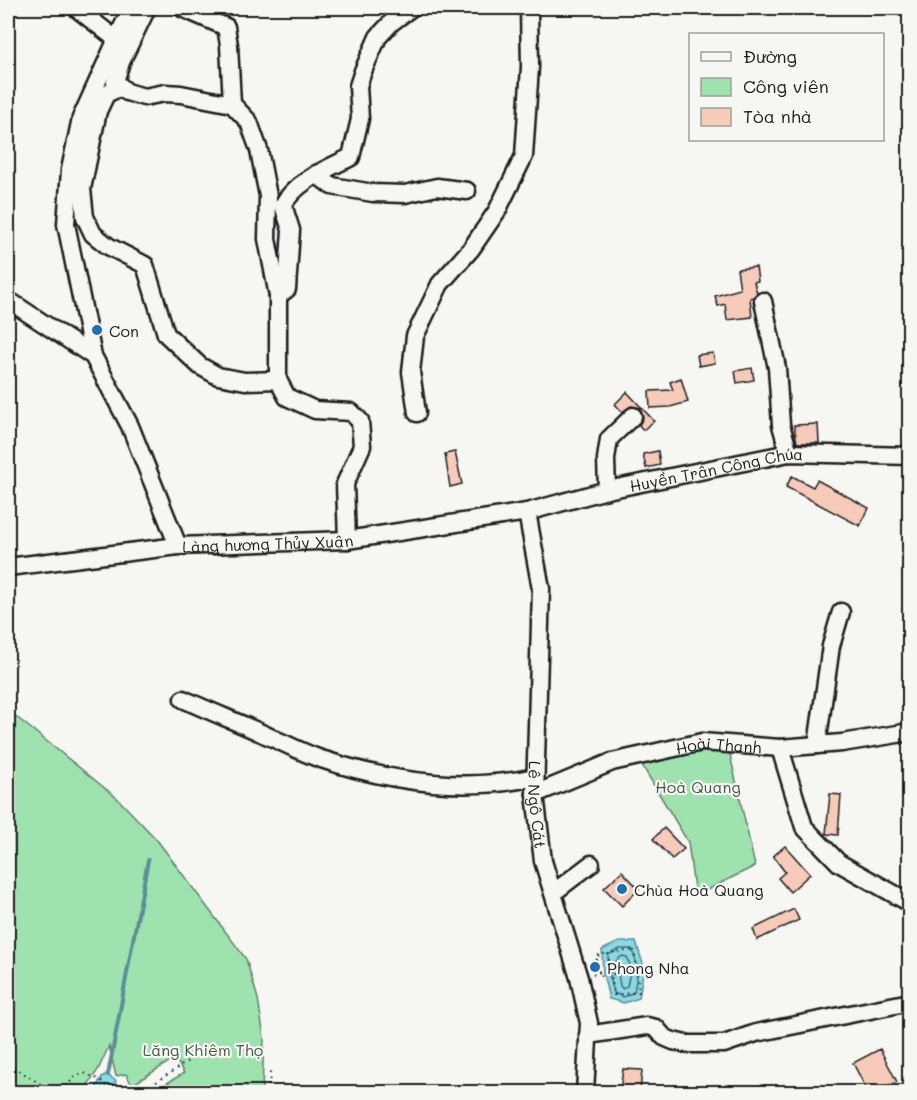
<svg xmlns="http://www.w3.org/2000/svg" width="917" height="1100" font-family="Mali,sans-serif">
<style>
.green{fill:#9ee3af;stroke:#5d8066;stroke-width:1.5}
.water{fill:#89d9e6;stroke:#5d8d95;stroke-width:1.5}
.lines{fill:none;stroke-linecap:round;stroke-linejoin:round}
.shore{stroke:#48686d;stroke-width:1.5}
.stream{stroke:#5d8d95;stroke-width:4}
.building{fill:#f7cbba;stroke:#1c1c1c;stroke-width:1.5}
.minor-casing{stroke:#1c1c1c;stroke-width:21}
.path{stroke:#1c1c1c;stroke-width:2;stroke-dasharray:1.5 4.5;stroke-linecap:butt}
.minor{stroke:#f6f6f2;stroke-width:16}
.poi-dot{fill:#1f6fb2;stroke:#f6f6f2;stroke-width:2}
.labels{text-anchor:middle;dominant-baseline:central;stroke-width:4.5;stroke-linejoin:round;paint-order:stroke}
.poi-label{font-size:16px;fill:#1c1c1c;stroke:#f6f6f2;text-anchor:start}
.street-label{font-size:16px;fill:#1c1c1c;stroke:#f6f6f2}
.park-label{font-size:16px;fill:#435848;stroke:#f6f6f2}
</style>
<rect width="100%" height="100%" fill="#f6f6f2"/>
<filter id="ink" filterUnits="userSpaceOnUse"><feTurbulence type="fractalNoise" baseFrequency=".0167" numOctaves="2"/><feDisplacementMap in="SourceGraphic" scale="12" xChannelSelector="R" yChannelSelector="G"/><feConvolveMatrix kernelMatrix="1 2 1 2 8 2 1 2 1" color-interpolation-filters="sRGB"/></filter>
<g filter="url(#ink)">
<path class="green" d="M 8,712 L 19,719 L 117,798 L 157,840 L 246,959 L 258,999 L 264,1038 L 262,1092 L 152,1092 L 184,1073 L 175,1058 L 132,1085 L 126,1074 L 116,1076 L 109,1046 L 98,1070 L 83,1092 L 8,1092 Z
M 692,747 L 729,750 L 755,866 L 695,896 L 688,842 L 640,762 Z"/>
<path class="water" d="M 619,942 L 636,942 L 644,967 L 639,998 L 624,1003 L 609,999 L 603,974 L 602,950 Z
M 106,1074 L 116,1081 L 111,1092 L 94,1092 L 100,1080 Z"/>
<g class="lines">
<path class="shore" d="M 620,949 L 632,949 L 638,968 L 634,992 L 623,997 L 614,993 L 609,973 L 608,955 Z
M 622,956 L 627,957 L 631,968 L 627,986 L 623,989 L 620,986 L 616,961 Z"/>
<path class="stream" d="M 108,1075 L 148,860"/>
</g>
<path class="building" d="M 756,267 L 758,281 L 754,282 L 757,293 L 753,297 L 750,298 L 752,317 L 727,320 L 725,304 L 718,306 L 715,296 L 740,289 L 737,269 Z
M 713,353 L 715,363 L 699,366 L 697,355 Z
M 752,368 L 754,380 L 737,383 L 735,371 Z
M 681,378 L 688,402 L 670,407 L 650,408 L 649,391 L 673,390 L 670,382 Z
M 627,392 L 654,421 L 643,430 L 639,425 L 643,418 L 640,408 L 631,406 L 622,412 L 615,404 Z
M 818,424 L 819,443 L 797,443 L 794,425 Z
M 658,451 L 660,465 L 646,468 L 643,454 Z
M 455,452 L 462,484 L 450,487 L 445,454 Z
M 792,476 L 813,487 L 817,480 L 869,508 L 860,526 L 786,487 Z
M 830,794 L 841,795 L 838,835 L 826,834 Z
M 664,828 L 684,849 L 672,859 L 653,839 Z
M 785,846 L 810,874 L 790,892 L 778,878 L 785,872 L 773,856 Z
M 622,871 L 639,889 L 622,906 L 604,888 Z
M 794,909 L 799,920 L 757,940 L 753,929 Z
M 880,1049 L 897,1082 L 876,1092 L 868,1092 L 853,1063 Z
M 623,1069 L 642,1070 L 640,1092 L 620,1092 Z"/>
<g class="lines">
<defs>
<g id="minor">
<path d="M 76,8 L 116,39"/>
<path d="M 131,8 L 81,118 L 70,170 L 66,224 L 93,356 L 130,426 L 178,546"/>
<path d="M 147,8 L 121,62 L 115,82 L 127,92 L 144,97 L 165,93 L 181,94 L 232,104 L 249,122 L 259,150 L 268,196 L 267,239 L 278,296 L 278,380 L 287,397 L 315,410 L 351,412 L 360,421 L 362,446 L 345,484 L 347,540"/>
<path d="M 182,8 L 226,27 L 229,45 L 232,104"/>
<path d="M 121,87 L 106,94 L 98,111 L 82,189 L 85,217 L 93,234 L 108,246 L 145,265 L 166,334 L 200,366 L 218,376 L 245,381 L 278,380"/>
<path d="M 316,174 L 332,186 L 373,193 L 405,194 L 437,187 L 467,191"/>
<path d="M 278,296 L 287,289 L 291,230 L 283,205 C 296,181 327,169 351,157 L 360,119 L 358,86 L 363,71 L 378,37 L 392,22 L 411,8"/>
<path d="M 8,300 L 93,356"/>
<path d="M 763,301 L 777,368 L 781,425 L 789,453"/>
<path d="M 417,413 L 411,372 L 415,336 L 440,284 L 471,249 L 497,211 L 524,156 L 530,67 L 529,8"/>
<path d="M 607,490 L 606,459 L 609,439 L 633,416"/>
<path id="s1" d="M 527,512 L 541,589 L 535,794 L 543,861 L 579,978 L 589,1023 L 585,1092"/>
<path id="s2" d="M 8,567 L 178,546 L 347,540 L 527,512 L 607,490 L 789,453 L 910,456"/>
<path d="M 183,699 C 211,712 240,723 268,736 C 284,743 301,752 318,758 C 387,781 464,793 535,777"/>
<path d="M 817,745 L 831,646 L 841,612"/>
<path d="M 780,748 L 804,827 L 839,863 L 910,903"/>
<path id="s3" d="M 535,794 L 612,762 L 702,742 L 780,748 L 842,743 L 910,732"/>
<path d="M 553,893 L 591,864"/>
<path d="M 588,1035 L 647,1026 L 656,1028 L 664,1037 L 673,1041 L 686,1044 L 724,1044 L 756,1033 L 910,1002"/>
</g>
</defs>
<use href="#minor" class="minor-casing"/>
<path class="path" d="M 634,950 L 639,992 L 614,995 L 608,953 Z
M 599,972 L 596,956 L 608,953
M 593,974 L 599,972 L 599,976 L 637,971
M 8,1066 L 17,1069 L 53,1092
M 63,1092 L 73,1078 L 84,1073 L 100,1080 L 113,1092
M 141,1092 L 202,1052
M 269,1092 L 270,1072"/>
<use href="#minor" class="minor"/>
</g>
</g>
<g class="poi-dot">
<circle cx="97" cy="330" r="6"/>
<circle cx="622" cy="889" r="6"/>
<circle cx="595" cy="967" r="6"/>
</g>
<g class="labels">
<g class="poi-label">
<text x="109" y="330">Con</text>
<text x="634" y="889">Chùa Hoà Quang</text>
<text x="607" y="967">Phong Nha</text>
</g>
<g class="street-label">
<text stroke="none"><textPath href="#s2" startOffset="717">Huyền Trân Công Chúa</textPath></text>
<text stroke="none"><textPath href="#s2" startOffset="261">Làng hương Thủy Xuân</textPath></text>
<text stroke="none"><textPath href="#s3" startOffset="192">Hoài Thanh</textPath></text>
<text stroke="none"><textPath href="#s1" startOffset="294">Lê Ngô Cát</textPath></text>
</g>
<g class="park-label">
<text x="698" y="786">Hoà Quang</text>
<text x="203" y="1049">Lăng Khiêm Thọ</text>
</g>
</g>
<rect width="917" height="1100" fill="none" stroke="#f6f6f2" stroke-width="30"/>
<rect x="15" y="15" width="887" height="1070" fill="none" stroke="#1c1c1c" stroke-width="2" filter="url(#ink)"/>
<rect x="689" y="33" width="195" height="108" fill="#f6f6f2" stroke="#9f9f9c" stroke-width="1.5"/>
<rect x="701" y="52" width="30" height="9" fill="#f6f6f2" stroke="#9f9f9c" stroke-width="1.5"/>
<text x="743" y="63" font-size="18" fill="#1c1c1c">Đường</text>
<rect x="701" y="78" width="30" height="18" fill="#9ee3af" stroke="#9f9f9c" stroke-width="1.5"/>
<text x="743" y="93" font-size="18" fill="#1c1c1c">Công viên</text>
<rect x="701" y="108" width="30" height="18" fill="#f7cbba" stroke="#9f9f9c" stroke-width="1.5"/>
<text x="743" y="123" font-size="18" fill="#1c1c1c">Tòa nhà</text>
</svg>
